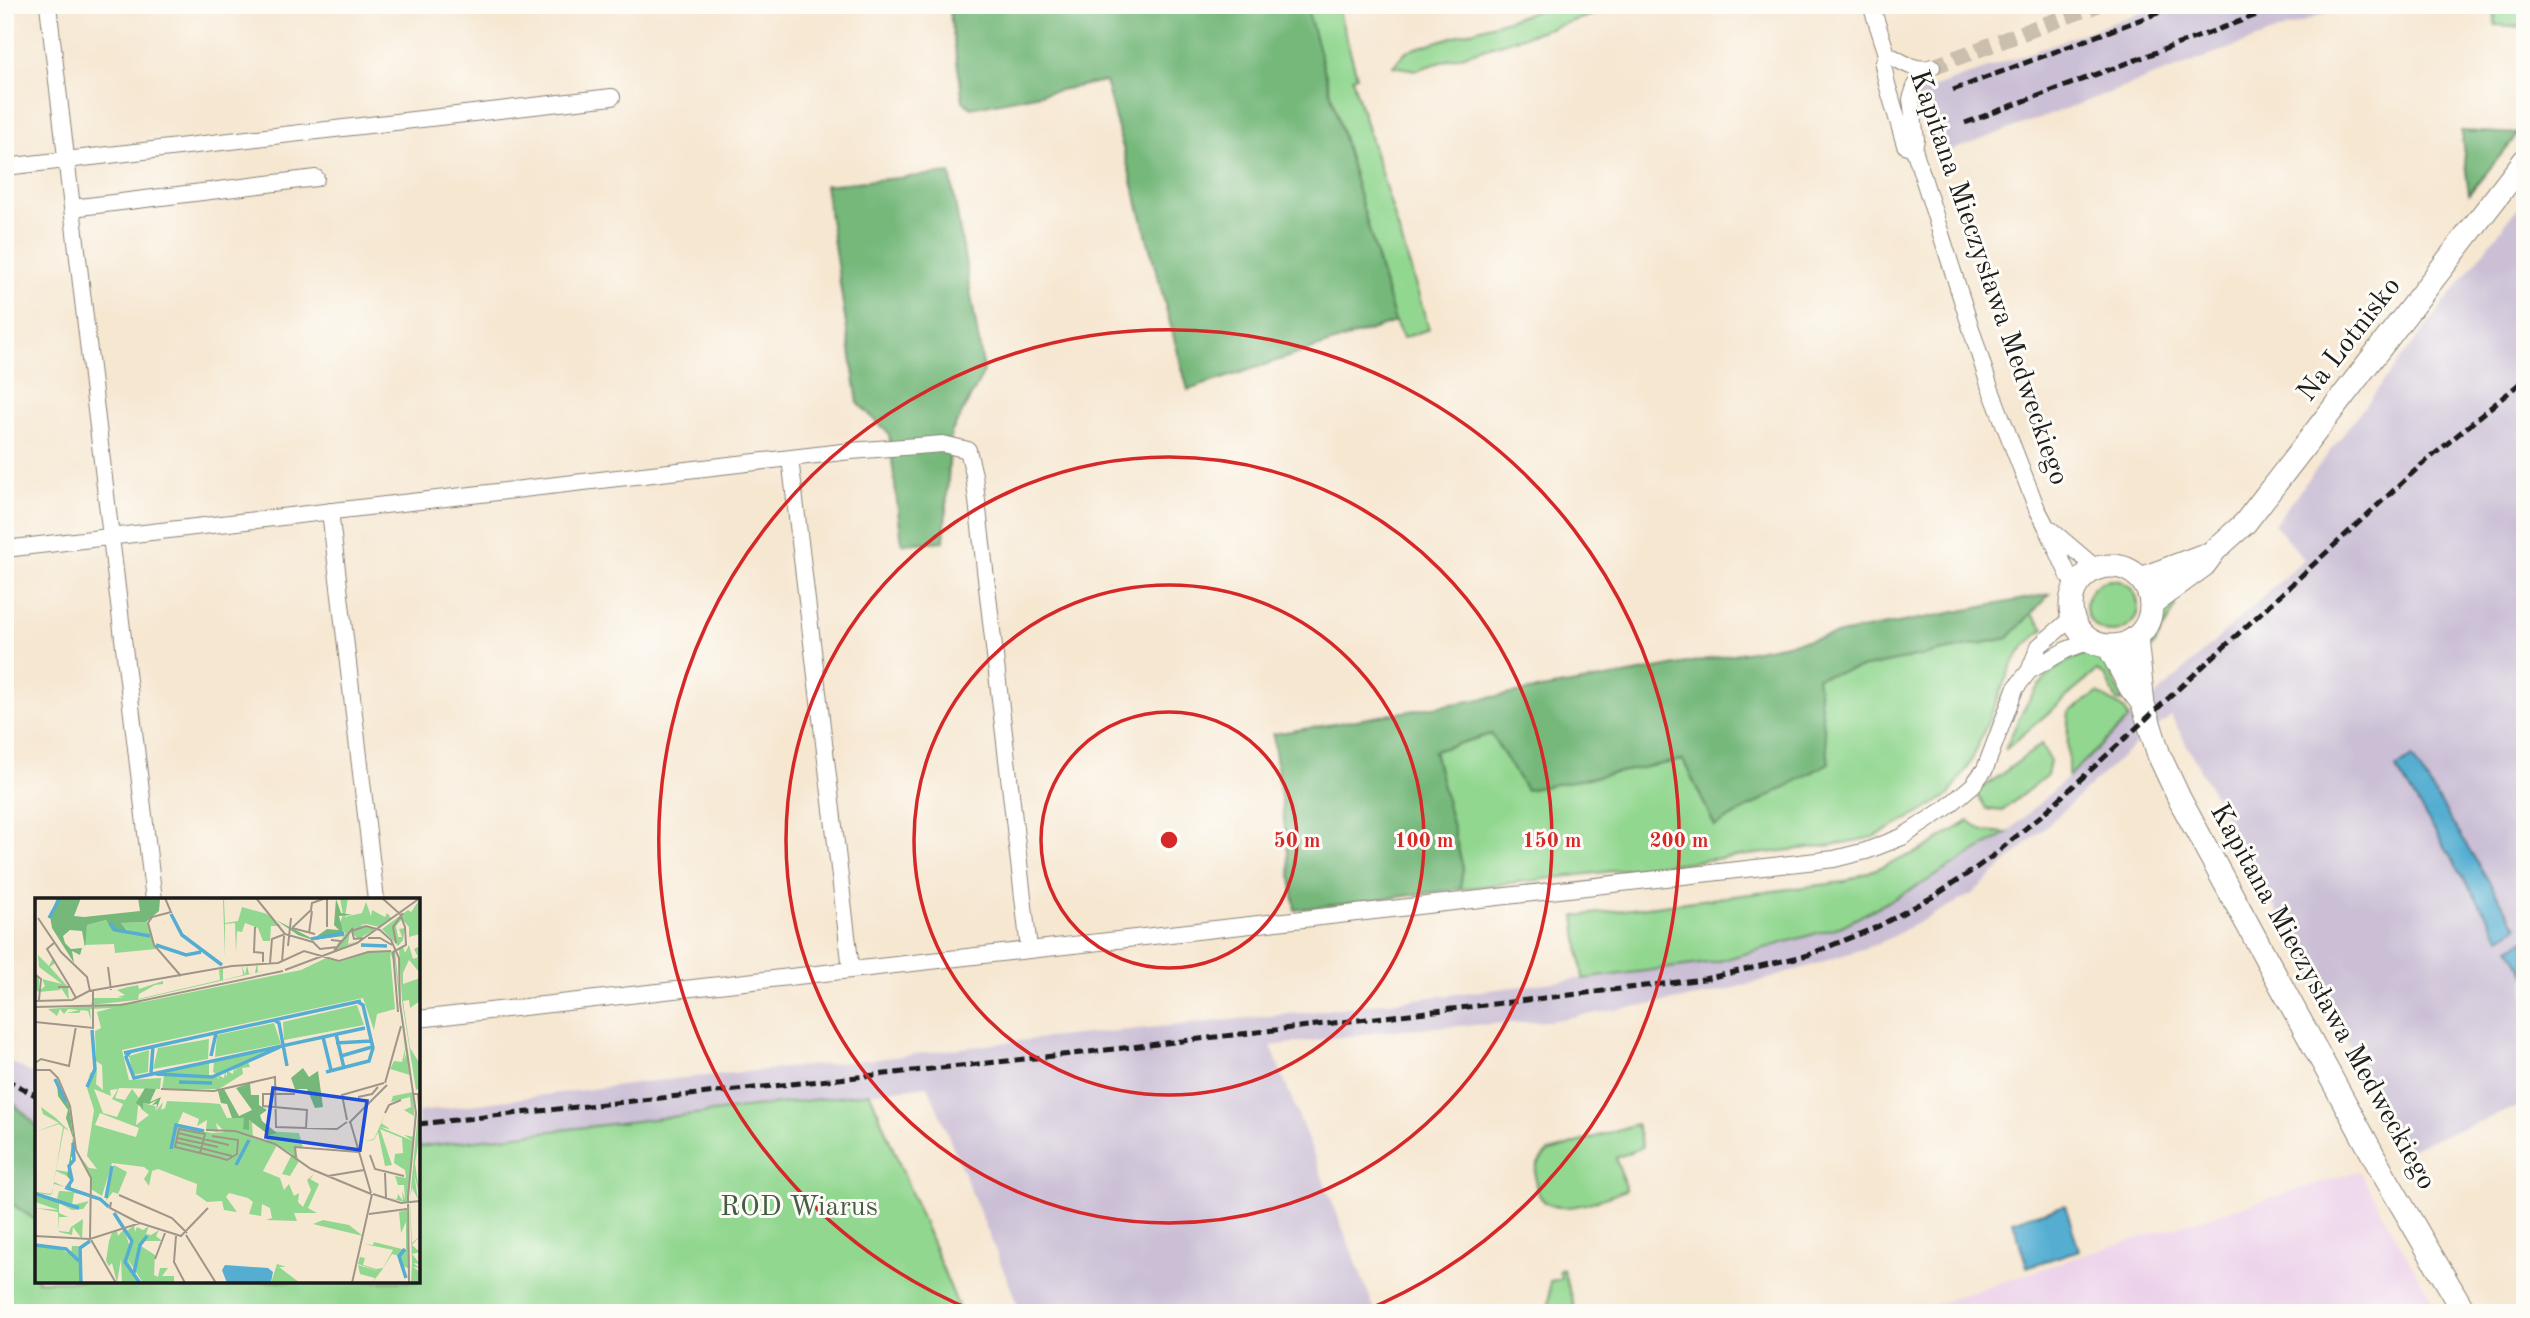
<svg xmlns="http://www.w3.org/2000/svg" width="2530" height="1318" font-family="'Old Standard TT',serif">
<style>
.built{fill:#ecd1ea}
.industrial{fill:#cbbfd5}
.green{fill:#92d790;stroke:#577a56;stroke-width:2}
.forest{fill:#75b87a;stroke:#486a4b;stroke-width:2}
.water{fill:#55aed2;stroke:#386577;stroke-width:2}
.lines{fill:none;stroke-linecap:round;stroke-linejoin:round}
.minor-tunnel{stroke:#cabead;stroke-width:16;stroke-dasharray:16 8;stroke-linecap:butt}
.minor-casing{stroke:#898276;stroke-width:18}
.secondary-casing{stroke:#898276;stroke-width:25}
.minor{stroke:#fff;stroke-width:16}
.secondary{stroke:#fff;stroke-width:23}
.rail{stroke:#1c1c1c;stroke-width:5;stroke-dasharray:10 5;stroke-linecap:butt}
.ring{fill:none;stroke:#d62828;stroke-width:3.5}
.labels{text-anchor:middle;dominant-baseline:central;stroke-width:6;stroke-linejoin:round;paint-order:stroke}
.street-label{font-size:28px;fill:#1c1c1c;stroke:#fdfcf7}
.park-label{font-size:28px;fill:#455d45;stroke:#fdfcf7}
.inset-river{fill:none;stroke:#55aed2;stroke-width:3.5}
.inset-road{fill:none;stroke:#9f9689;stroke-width:2}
.view{fill:#1d4ed8;fill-opacity:0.15;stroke:#1d4ed8;stroke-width:3.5}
.inset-edge{fill:none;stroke:#1c1c1c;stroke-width:3.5}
.centre{fill:#d62828;stroke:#fdfcf7;stroke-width:3.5}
.ring-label{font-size:21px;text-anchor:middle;font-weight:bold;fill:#d62828;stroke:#fdfcf7;stroke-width:6;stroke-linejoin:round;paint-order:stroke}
</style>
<rect width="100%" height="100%" fill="#fdfcf7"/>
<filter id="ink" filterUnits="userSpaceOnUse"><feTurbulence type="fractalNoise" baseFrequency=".0143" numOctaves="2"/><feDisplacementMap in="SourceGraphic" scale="14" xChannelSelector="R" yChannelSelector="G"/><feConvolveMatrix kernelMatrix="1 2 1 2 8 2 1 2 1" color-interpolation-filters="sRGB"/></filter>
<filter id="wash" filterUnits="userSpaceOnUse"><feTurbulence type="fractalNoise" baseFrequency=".00686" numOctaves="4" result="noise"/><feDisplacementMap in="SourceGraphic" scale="28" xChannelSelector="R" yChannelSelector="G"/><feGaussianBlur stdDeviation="1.57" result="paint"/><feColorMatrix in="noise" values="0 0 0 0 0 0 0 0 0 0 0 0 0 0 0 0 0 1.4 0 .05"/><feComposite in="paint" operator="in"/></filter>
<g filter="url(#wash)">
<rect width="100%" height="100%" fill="#f6e7d1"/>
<path class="built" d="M 2359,1171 L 2439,1313 L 1908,1313 L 2093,1252 Z"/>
<path class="industrial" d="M 2161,5 L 2342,5 L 2324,14 L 1939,155 L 1919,93 Z
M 2525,198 L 2525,1104 L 2406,1150 L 2171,716 L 2138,742 L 1972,894 L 1878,944 L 1772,978 L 1703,996 L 1548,1021 L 1403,1029 L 1271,1046 L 1376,1313 L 1021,1313 L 928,1086 L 418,1147 L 418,1112 L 644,1082 L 878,1059 L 1017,1041 L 1309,1012 L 1716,962 L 1842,926 L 1920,885 L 2007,833 L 2304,559 L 2274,524 Z
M 5,1059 L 37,1076 L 37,1126 L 5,1108 Z"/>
<path class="green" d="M 1306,5 L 1337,5 L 1357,76 L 1352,78 L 1429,329 L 1403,338 L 1395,322 Z
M 1557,5 L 1624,5 L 1416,70 L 1393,66 L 1406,51 Z
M 2494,5 L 2525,5 L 2525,27 L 2495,25 Z
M2086 606a26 26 0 1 1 52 0a26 26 0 1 1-52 0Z
M 2172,597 L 2176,607 L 2148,656 L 2146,639 L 2160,608 Z
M 2031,613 L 2044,629 L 2025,646 L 2012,664 L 1971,762 L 1949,795 L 1920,813 L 1874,837 L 1833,845 L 1460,889 L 1463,868 L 1434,751 L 1491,734 L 1526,790 L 1683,760 L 1715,826 L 1816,677 L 2008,638 Z
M 2087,654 C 2110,658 2115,683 2123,702 L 2117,701 L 2105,676 L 2097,671 L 2005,750 C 2021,711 2041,665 2087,654 Z
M 2098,693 L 2125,710 L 2129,719 L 2068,777 C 2069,755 2066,734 2069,712 Z
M 2042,744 L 2050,761 L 2047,775 L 2002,811 L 1986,809 L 1976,793 Z
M 1969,821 L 1984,831 L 2007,833 L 1920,885 L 1842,926 L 1716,962 L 1583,979 L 1575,916 L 1844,882 L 1920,851 Z
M 870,1093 L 961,1313 L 8,1313 L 5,1302 L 5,1199 L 37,1221 L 37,1281 L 418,1281 L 418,1147 Z
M 1636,1124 L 1643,1147 L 1616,1158 L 1626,1190 C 1603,1198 1543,1227 1536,1185 C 1533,1170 1537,1162 1548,1152 Z
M 1563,1269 L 1576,1313 L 1548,1313 L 1550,1281 L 1561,1279 L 1559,1270 Z"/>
<path class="forest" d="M 933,5 L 1306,5 L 1395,322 L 1188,390 L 1105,81 L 971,108 L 963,101 L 949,7 L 933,9 Z
M 5,6 L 14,65 L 5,65 Z
M 2461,131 L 2518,134 L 2469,194 Z
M 950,173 L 984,372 L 951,433 L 944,541 L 902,544 L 889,434 L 858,403 L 825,185 Z
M 2050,594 L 2008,638 L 1817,677 L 1829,763 L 1715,826 L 1683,760 L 1526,790 L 1491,734 L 1434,751 L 1463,868 L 1460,889 L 1295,910 L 1273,734 L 1624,675 Z
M 5,1095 L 37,1126 L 37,1221 L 5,1199 Z"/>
<path class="water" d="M 2412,757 L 2517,927 L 2500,937 L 2396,768 Z
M 2525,940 L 2525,974 L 2510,948 Z
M 2065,1205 L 2079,1250 L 2027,1267 L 2013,1221 Z"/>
</g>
<g filter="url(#ink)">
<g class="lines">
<path class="minor-tunnel" d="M 1932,67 L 2097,5"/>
<defs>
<path id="minor" d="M 48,5 L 154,900
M 1871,5 L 1887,54 L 1883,65 L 1887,84 L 1905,145 L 1914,149
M 1887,54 C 1900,61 1917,73 1932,67
M 1926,69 L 1915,87 L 1911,99 L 1916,139 L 1914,149 L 1989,385 L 2037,509 C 2052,534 2061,562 2075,588
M 5,167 L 612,97
M 72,208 L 316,178
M 790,458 L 851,969
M 330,511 L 376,900
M 2050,529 L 2097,569
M 5,549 L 851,451 L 943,444 L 968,450 L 974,475 L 1029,949
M 2029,671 L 2066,650 L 2090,641
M 418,1019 L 1834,859 L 1866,851 L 1902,837 L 1946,808 L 1973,785 L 1985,769 L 2015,689 L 2029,671 L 2039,646 L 2073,617"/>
<path id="secondary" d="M2071 606a40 40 0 1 1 80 0a40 40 0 1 1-80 0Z
M 2141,579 L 2202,556
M 2152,603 L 2204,565 L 2215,550 L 2245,523 L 2525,160
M 2136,638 L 2143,704 L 2159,755 L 2180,800 L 2384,1175 L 2465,1313
M 2109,647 L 2131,688 L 2141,701"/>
</defs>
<use href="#minor" class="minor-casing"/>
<use href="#secondary" class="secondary-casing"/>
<use href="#minor" class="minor"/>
<use href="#secondary" class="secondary"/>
<path class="rail" d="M 1953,90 L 2179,5
M 1965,123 L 2284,5
M 5,1079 L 37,1096
M 418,1124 L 1081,1053 L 1704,979 L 1808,955 L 1877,927 L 1936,895 L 1963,877 L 1990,858 L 2043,814 L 2419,467 L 2525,379"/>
</g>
</g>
<g class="ring">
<circle cx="1169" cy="840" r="128"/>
<circle cx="1169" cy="840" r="255"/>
<circle cx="1169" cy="840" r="383"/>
<path d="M974 1311A510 510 0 1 1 1364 1311"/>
</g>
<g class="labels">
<g class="street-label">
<text transform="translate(1988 278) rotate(71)">Kapitana Mieczysława Medweckiego</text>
<text transform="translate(2350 340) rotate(-52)">Na Lotnisko</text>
<text transform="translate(2322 997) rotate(61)">Kapitana Mieczysława Medweckiego</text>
</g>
<g class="park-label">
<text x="799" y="1208">ROD Wiarus</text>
</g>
</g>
<g transform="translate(35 898)">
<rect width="385" height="385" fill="#f6e7d1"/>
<path d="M 305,0 L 313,0 L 310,19 L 327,15 L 331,4 L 336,18 L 337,12 L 350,19 L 352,15 L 356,20 L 363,16 L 344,29 L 332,26 L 325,27 L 341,31 L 323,41 L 315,33 L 313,46 L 321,43 L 299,54 L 313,34 L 306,42 L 310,35 L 304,27 L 308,17 ZM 172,1 L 207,1 L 189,2 L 190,25 L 203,23 L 207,9 L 232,16 L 246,28 L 236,28 L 235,43 L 228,43 L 223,30 L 210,25 L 207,34 L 202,33 L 201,55 L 200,25 L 190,26 L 190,59 L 188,2 ZM 385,1 L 385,36 L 374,39 L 374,29 L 367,21 L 361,28 L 363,39 L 367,39 L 364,31 L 370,30 L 368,42 L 363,48 L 347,31 L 373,12 L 376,14 ZM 71,22 L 77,33 L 96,36 L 86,25 L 112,24 L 121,51 L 80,55 L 79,46 L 49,47 L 52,27 ZM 374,47 L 378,61 L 383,59 L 379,51 L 385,48 L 385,75 L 374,62 L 368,75 L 368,86 L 385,80 L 385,103 L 375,110 L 374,102 L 368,103 L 375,150 L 385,166 L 385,190 L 381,192 L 367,103 L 364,51 L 368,49 L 370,55 ZM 360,53 L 371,150 L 369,162 L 372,154 L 377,189 L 375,177 L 355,171 L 359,163 L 367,164 L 370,151 L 360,65 L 355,55 L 360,111 L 342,116 L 339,132 L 328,100 L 87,152 L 94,182 L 126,180 L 125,191 L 84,190 L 80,200 L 90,202 L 97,191 L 104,200 L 101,227 L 114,217 L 106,211 L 108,205 L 120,208 L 121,213 L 128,204 L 126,212 L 130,210 L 132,203 L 174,205 L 185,206 L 192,220 L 207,219 L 217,224 L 218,240 L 232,244 L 230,233 L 264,235 L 268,250 L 259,249 L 264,263 L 255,278 L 247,276 L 257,256 L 242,247 L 228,273 L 245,280 L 249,292 L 254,286 L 259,298 L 264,295 L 263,304 L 268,309 L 276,292 L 272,282 L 279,276 L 275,281 L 284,286 L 273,310 L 282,315 L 259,315 L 262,323 L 231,322 L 237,320 L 235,310 L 227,306 L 226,318 L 214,316 L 218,304 L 213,300 L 194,295 L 191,299 L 202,314 L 189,312 L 187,303 L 172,304 L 161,296 L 162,286 L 123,271 L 117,273 L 114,288 L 109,281 L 114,273 L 109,269 L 77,265 L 67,298 L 56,291 L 56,279 L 44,257 L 54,270 L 62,271 L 52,258 L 59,212 L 52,190 L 55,175 L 62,172 L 61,186 L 68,192 L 67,167 L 61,163 L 60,133 L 66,130 L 62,114 L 77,110 L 55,111 L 56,122 L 53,113 L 46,112 L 44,115 L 32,115 L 44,112 L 33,111 L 29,116 L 25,111 L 22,118 L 13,111 L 108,104 L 266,72 L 291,60 L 305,64 L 333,54 ZM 59,191 L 76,198 L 75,192 L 83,191 L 77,201 L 88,206 L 82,219 L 68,215 ZM 148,214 L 164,221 L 162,228 L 172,222 L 171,232 L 183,234 L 181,225 L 190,234 L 177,235 L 142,228 ZM 65,215 L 104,230 L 101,239 L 60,227 ZM 3,57 L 14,68 L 18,60 L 20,65 L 15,69 L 33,89 L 34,102 L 26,90 L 25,92 L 4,94 L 0,92 L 0,77 L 4,79 L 4,93 L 10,88 L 7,81 L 27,86 L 4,69 ZM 222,65 L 223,74 L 229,73 L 102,102 L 56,107 L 58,100 L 90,100 L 82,99 L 90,97 L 82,92 L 93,89 L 103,87 L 104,91 L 128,83 L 128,86 L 120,87 L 104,96 L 103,101 L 185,82 L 184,72 L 188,70 L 188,82 L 208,77 L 207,67 L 210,77 L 212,67 L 214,76 L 220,75 ZM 322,107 L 329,127 L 249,142 L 248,124 ZM 239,125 L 246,146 L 180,159 L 182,137 ZM 174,141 L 173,161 L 118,171 L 123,150 ZM 240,151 L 181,176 L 178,174 L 179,164 ZM 114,152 L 113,174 L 98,177 L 94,158 ZM 213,164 L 215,169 L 207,170 L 208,176 L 184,191 L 127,191 L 129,178 L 182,178 L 184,182 L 183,177 L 189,180 L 190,174 L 192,179 L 192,173 L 198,176 L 199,170 L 202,174 L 200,169 ZM 174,165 L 174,178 L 125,176 L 141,172 ZM 385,192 L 385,235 L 380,265 L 385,300 L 379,275 L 383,301 L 377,290 L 375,303 L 377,345 L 385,338 L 377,347 L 385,354 L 377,356 L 385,366 L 378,365 L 385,370 L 378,369 L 385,374 L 385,385 L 376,385 L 377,365 L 375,310 L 376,291 ZM 378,194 L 380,232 L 372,305 L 356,300 L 362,301 L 363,296 L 368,303 L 367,292 L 370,302 L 369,287 L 363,287 L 360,278 L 371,280 L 370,272 L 359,265 L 360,256 L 368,255 L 367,240 L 345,231 L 357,267 L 350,268 L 343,234 L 339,242 L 330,243 L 339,241 L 354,208 L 346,225 L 355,231 L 345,229 L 378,243 L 369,237 L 379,239 L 379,218 L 369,212 L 376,209 L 375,199 L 356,204 L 358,198 ZM 6,209 L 21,220 L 34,233 L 29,230 L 21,272 L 34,274 L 32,278 L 21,273 L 19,284 L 30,289 L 19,286 L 16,297 L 1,295 L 22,301 L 24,293 L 43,294 L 52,297 L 39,295 L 37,307 L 54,303 L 48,311 L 37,312 L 24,305 L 24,315 L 33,319 L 24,319 L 24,333 L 34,334 L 36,329 L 48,321 L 47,341 L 38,329 L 37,337 L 24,334 L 23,314 L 0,310 L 24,312 L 0,304 L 0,298 L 33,305 L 0,297 L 1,294 L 17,296 L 28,229 L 24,226 L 0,234 L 24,225 L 8,216 ZM 79,267 L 92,274 L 83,296 L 78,294 L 71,303 ZM 372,312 L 375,371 L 365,367 L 364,358 L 357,356 L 347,372 L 337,385 L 340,380 L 325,376 L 323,367 L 345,374 L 323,366 L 325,359 L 330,360 L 328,367 L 341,371 L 348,370 L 358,352 L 329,346 L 338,347 L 339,344 L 371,352 L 371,324 L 366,335 L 364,314 ZM 288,322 L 314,327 L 328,338 L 278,326 ZM 99,327 L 100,334 L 102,329 L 108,332 L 114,328 L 111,336 L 116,337 L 124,332 L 121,338 L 127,343 L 109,343 L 106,348 L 120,357 L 119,377 L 123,379 L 125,370 L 133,370 L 127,378 L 139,378 L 139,384 L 108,385 L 92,360 L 104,385 L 87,385 L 86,361 L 82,385 L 77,365 L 74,368 L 71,363 L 74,343 L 77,335 L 82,333 L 83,338 L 89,331 L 95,349 L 99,343 L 92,333 ZM 0,348 L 24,350 L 36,357 L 37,348 L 43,348 L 46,385 L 0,385 ZM 242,366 L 251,369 L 244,369 L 265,385 L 236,385 Z" fill="#92d790" fill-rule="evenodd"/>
<path d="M 22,0 L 46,0 L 39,18 L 49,19 L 105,13 L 103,0 L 125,1 L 124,13 L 111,24 L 86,25 L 95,36 L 77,33 L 71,22 L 52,27 L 50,49 L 47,33 L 35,32 L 28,38 L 30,45 L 36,51 L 47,50 L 45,57 L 37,53 L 39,65 L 17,30 L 15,18 ZM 301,1 L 306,15 L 318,17 L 304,18 L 309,38 L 278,42 L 263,37 L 241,22 L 278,41 L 292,31 L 304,32 L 299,27 ZM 268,170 L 274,179 L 283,173 L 288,209 L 280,210 L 272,191 L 260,191 L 256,180 ZM 22,185 L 34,208 L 40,252 L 36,260 L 36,290 L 57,298 L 30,289 L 36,283 L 32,278 L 38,240 L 31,220 L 33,212 L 23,198 ZM 215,185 L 216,197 L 224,197 L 224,207 L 232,212 L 225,217 L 227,223 L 242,235 L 234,237 L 214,222 L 214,232 L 208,231 L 209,220 L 197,220 L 192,206 L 186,205 L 183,193 L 189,191 L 204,218 L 217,212 L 201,190 ZM 110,190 L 121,191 L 115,204 L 126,199 L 121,213 L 122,206 L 117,207 L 122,202 L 114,206 L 108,205 L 108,211 L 101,205 Z" fill="#75b87a"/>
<path d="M 190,367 L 233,370 L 238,374 L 236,384 L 192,385 L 187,372 Z" fill="#55aed2"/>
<path class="inset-river" d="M 136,16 L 147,37 L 187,67M 14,20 L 25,0M 75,25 L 80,32 L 115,38M 276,41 L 309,35M 121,47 L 151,57 L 166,54M 326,47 L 352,48M 239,122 L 244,125 L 252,168M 301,136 L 309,170M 288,139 L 296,172M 301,145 L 336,143M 96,153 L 91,159 L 99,180 L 330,130M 89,155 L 326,103M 176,158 L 181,135M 306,158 L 337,149M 291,174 L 334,163 L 338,150 L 328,107 L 323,104M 116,175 L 118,148M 121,176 L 177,179 L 245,149M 20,181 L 31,204M 144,184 L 177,185M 52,189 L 60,171 L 57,132M 38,245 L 39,262 L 34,268 L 37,282 L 32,290 L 65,301 L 74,309M 136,251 L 141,227 L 169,233M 201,267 L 214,242M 1,296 L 44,310M 71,300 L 77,268M 79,315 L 97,343 L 90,364 L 105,385M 0,347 L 31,351 L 44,363M 370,351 L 364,358 L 371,380M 99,375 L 105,347 L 112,338M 46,385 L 45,350 L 55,343"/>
<path class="inset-road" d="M 130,0 L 136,14 L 117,19 L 113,25 L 119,47 L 146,78M 221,0 L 250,36M 347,0 L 365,16 L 370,29 L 371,47 L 358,54M 3,20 L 26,54 L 52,79 L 55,93M 220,29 L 219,54 L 228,55 L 228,64M 292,29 L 292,0M 257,30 L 276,12 L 277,5 L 291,0M 257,30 L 280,36M 274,35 L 277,13M 328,40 L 319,41 L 317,33 L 331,28 L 345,32 L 356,42 L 364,60 L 365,106 L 381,215 L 373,299 L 374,385M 333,40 L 345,40 L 357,47M 19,45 L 12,51 L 35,89M 361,45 L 358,29 L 368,15M 253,48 L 256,20M 299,53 L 318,30M 358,54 L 363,114M 247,64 L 249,38M 235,65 L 237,41 L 250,36 L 278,44 L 285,51 L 302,49 L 306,43 L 296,42M 73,69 L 76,92M 250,72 L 322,45 L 385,0M 1,77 L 6,81 L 4,102M 23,89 L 35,89 L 41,100M 0,103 L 37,102 L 54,93 L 197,68 L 243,65 L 269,53 L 304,63 L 333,54 L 356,53M 0,109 L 86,107 L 248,73M 0,124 L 58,130 L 58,92M 0,165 L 6,161 L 34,168 L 41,128M 0,172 L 15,172 L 23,180 L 35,208 L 41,252 L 56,280 L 55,340 L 81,385M 350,185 L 366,128M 126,191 L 179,193 L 240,179 L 241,229 L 302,231 L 312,224M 260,196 L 228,196 L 228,208 L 272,212 L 271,230M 378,196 L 383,196 L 385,219M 323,199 L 337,196 L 343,189M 350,215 L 354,207 L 366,202M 312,222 L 307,197 L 349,185M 315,223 L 336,295M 314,225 L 352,187M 171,232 L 200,233 L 240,246 L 276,271 L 336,296M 143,235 L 194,247M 142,240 L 183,249M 141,244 L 197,258M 165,255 L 170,236 L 144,231 L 140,249 L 165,255 L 182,259 L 192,262 L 202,256 L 203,242 L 177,238M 335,257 L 340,271 L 369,278M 261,259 L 260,249 L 324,254M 350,275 L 351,300M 293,278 L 329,272M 338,296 L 366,305 L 385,303M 84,297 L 137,320 L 152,335M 76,304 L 75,310 L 104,325M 334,316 L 372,311M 151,337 L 181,385M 0,338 L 55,341 L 105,325 L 146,338 L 173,310M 141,338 L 139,364 L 150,385M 120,361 L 130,335M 317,385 L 337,296"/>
<path class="view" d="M 238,190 L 332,203 L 325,252 L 231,239 Z"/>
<rect width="385" height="385" class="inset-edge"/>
</g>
<circle cx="1169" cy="840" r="10" class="centre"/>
<g class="ring-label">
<text x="1297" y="847">50 m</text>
<text x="1424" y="847">100 m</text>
<text x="1552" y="847">150 m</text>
<text x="1679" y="847">200 m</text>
</g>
<rect width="2530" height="1318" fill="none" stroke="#fdfcf7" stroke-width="28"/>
</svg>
